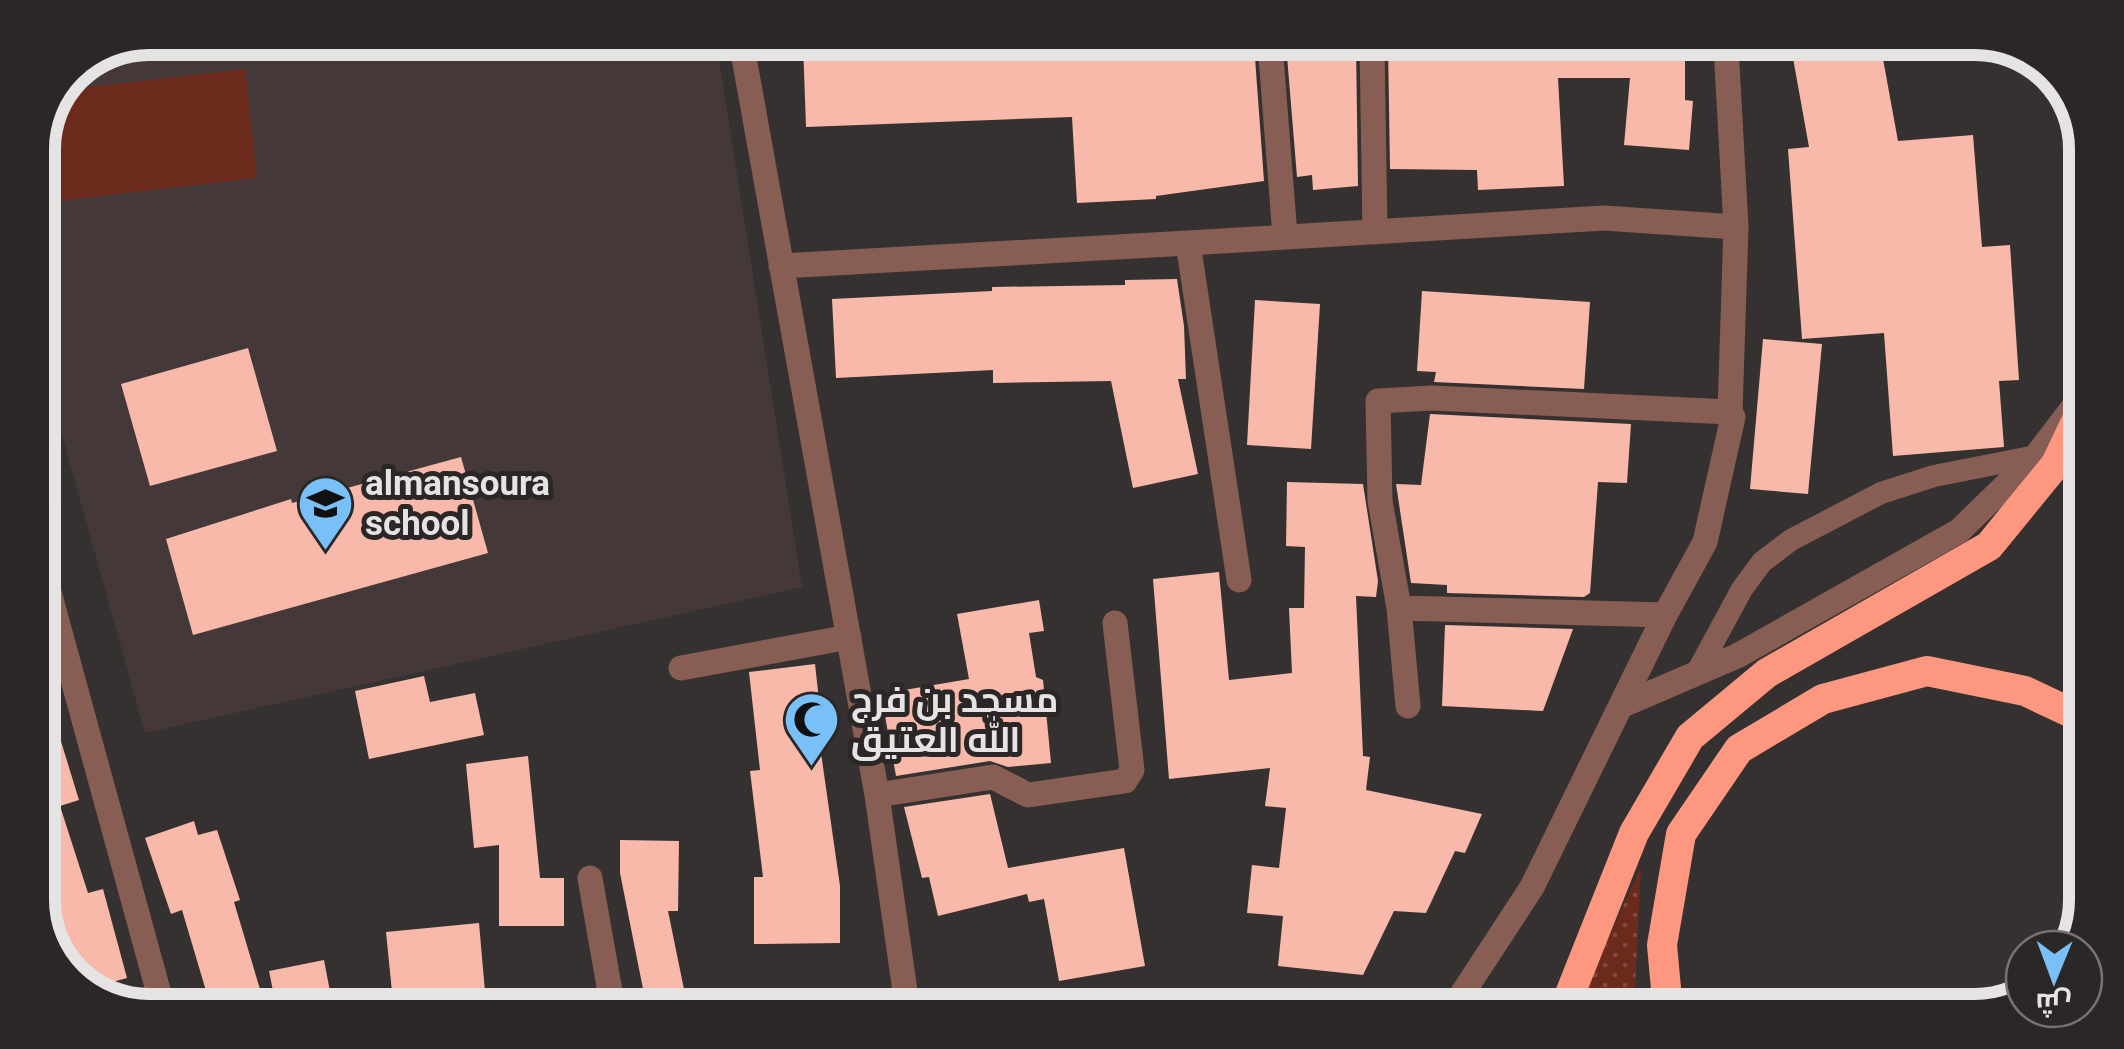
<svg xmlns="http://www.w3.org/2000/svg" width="2124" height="1049" font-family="Roboto,Cairo,sans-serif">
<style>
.built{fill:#443938}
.grass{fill:url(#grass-dots)}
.park{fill:#6b2a1c}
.building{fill:#f8b9aa}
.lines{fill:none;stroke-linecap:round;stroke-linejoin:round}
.lane{stroke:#885e54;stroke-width:22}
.street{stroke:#885e54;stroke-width:25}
.highway{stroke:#fd977f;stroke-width:30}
.labels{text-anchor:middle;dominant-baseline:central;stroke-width:10;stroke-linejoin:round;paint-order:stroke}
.poi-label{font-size:35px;font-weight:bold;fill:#e6e4e3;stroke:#2b2726;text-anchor:start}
.rim{fill:none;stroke:#e6e4e3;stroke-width:12}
</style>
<defs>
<pattern id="grass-dots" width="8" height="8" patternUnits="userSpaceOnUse" patternTransform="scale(2.5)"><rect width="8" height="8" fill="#6b2a1c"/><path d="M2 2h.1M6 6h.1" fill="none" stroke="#80493d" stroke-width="1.8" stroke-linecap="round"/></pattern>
</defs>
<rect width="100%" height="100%" fill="#353130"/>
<path class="built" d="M 149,38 L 716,41 L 802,587 L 145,733 L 38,349 L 38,142 L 71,70 Z"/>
<path class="grass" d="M 1641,867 L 1634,1009 L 1576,1009 Z"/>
<path class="park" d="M 245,69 L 257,178 L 48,202 L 40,136 L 61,90 Z"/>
<path class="building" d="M 872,42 L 1254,44 L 1264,181 L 1156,196 L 1156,199 L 1077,203 L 1072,117 L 806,127 L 803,44 Z
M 1286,44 L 1356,45 L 1358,186 L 1313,190 L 1312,175 L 1297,177 Z
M 1388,45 L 1685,47 L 1685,100 L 1693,101 L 1689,150 L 1624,145 L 1630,78 L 1558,78 L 1564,186 L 1478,190 L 1477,170 L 1390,169 Z
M 1791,47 L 1881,48 L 1898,141 L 1973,135 L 1982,247 L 2010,245 L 2019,380 L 1999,381 L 2004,447 L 1893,456 L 1884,333 L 1802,339 L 1788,149 L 1809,147 Z
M 1177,279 L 1184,326 L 1186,379 L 1178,379 L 1198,474 L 1133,488 L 1111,381 L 993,383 L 993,370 L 836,378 L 832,299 L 992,291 L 992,287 L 1125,285 L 1125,280 Z
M 1422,291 L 1590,302 L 1584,389 L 1434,382 L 1436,372 L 1417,371 Z
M 1255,300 L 1320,304 L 1311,449 L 1247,445 Z
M 1763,339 L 1822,344 L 1808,494 L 1750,489 Z
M 248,348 L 277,451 L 150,486 L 121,384 Z
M 1430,414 L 1631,424 L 1627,483 L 1598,482 L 1590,593 L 1584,597 L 1447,593 L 1447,585 L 1411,583 L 1396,484 L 1421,485 Z
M 461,457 L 488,553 L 193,635 L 166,539 L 291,499 L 292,503 Z
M 1287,482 L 1363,484 L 1378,581 L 1376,597 L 1356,596 L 1363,756 L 1370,757 L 1366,790 L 1482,814 L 1465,853 L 1455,851 L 1426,913 L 1394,911 L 1363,975 L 1278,966 L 1283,916 L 1247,913 L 1252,865 L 1279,868 L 1286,808 L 1265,806 L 1270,768 L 1169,779 L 1153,579 L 1219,572 L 1229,680 L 1292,673 L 1289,608 L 1304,608 L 1305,547 L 1286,546 Z
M 1039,600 L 1044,631 L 1029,633 L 1036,677 L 1043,680 L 1051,763 L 1008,767 L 990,761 L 896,776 L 881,694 L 969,679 L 957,614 Z
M 1445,625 L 1573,629 L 1543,711 L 1442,706 Z
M 815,664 L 824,745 L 820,746 L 840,886 L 840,943 L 754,944 L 754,877 L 763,877 L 750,771 L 760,770 L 749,672 Z
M 424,676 L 430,702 L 475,693 L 484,735 L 369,759 L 355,691 Z
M 44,686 L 79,800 L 60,806 L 88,893 L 103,889 L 127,978 L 87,989 L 57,962 L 38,908 L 38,687 Z
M 528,756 L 540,878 L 564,878 L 564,926 L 499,926 L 499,845 L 474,848 L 466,764 Z
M 990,794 L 1008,868 L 1124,848 L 1145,966 L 1059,981 L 1044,899 L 1029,902 L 1027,894 L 938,916 L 929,877 L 922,878 L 904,807 Z
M 194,821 L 198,835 L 217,830 L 240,900 L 234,902 L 262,996 L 245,1001 L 209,1001 L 182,910 L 171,914 L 145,838 Z
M 620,840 L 679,841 L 678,911 L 668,911 L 687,1004 L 646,1004 L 620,873 Z
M 479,923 L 486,1003 L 393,1002 L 386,932 Z
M 324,960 L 332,1002 L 275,1001 L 269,971 Z"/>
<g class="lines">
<path class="lane" d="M 1696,674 L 1742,589 L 1762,562 L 1791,540 L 1881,493 L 1934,476 L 2036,456"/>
<path class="street" d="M 741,41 L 877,795 L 907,1005
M 1270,44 L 1285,236
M 1372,45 L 1375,232
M 1188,243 L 1604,218 L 1736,227
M 781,266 L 1188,243 L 1239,580
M 38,552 L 161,1001
M 1399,608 L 1380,501 L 1378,401 L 1432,398 L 1730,412
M 681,668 L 849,637
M 1623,705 L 1737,656 L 1959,531 L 2036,456 L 2075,405
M 1408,706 L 1399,608 L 1665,615
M 877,795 L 993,777 L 1028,795 L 1125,781 L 1132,770 L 1115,623
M 590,878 L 612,1003
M 1453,1008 L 1532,887 L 1665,615 L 1705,542 L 1733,417 L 1730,412 L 1736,227 L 1726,47"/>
<path class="highway" d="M 1564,1009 L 1634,833 L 1690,737 L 1767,673 L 1989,546 L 2056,464 L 2083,407
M 1668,1010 L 1662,945 L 1681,834 L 1739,749 L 1823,699 L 1927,671 L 2025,691 L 2078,716"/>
</g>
<defs>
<symbol id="school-pin" viewBox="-11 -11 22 30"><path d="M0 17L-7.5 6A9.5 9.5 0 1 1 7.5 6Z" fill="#79bff8" stroke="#2b2726"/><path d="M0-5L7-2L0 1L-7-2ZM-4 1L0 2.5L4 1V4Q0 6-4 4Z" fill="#111"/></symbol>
<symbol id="mosque-pin" viewBox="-11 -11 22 30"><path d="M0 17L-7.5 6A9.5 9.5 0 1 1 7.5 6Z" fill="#79bff8" stroke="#2b2726"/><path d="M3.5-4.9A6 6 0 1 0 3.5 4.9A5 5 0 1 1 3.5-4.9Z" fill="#111"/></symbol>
</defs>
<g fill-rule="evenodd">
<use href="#school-pin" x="294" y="472" width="63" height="86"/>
<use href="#mosque-pin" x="780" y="688" width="63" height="86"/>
</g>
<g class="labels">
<g class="poi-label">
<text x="365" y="483">almansoura<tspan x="365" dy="40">school</tspan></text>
<text x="851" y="700">مسجد بن فرج<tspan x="851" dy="40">الله العتيق</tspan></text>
</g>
</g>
<path d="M0 0H2124V1049H0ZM149 55H1975A94 94 0 0 1 2069 149V900A94 94 0 0 1 1975 994H149A94 94 0 0 1 55 900V149A94 94 0 0 1 149 55Z" fill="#2b2726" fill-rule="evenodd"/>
<path class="rim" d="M149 55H1975A94 94 0 0 1 2069 149V900A94 94 0 0 1 1975 994H149A94 94 0 0 1 55 900V149A94 94 0 0 1 149 55Z"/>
<g transform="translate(2054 979) rotate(181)"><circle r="48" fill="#2b2726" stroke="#767372" stroke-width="2.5"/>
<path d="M0-8L18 38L0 25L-18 38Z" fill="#79bff8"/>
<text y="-15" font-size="28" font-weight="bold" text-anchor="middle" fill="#e6e4e3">ش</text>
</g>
</svg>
